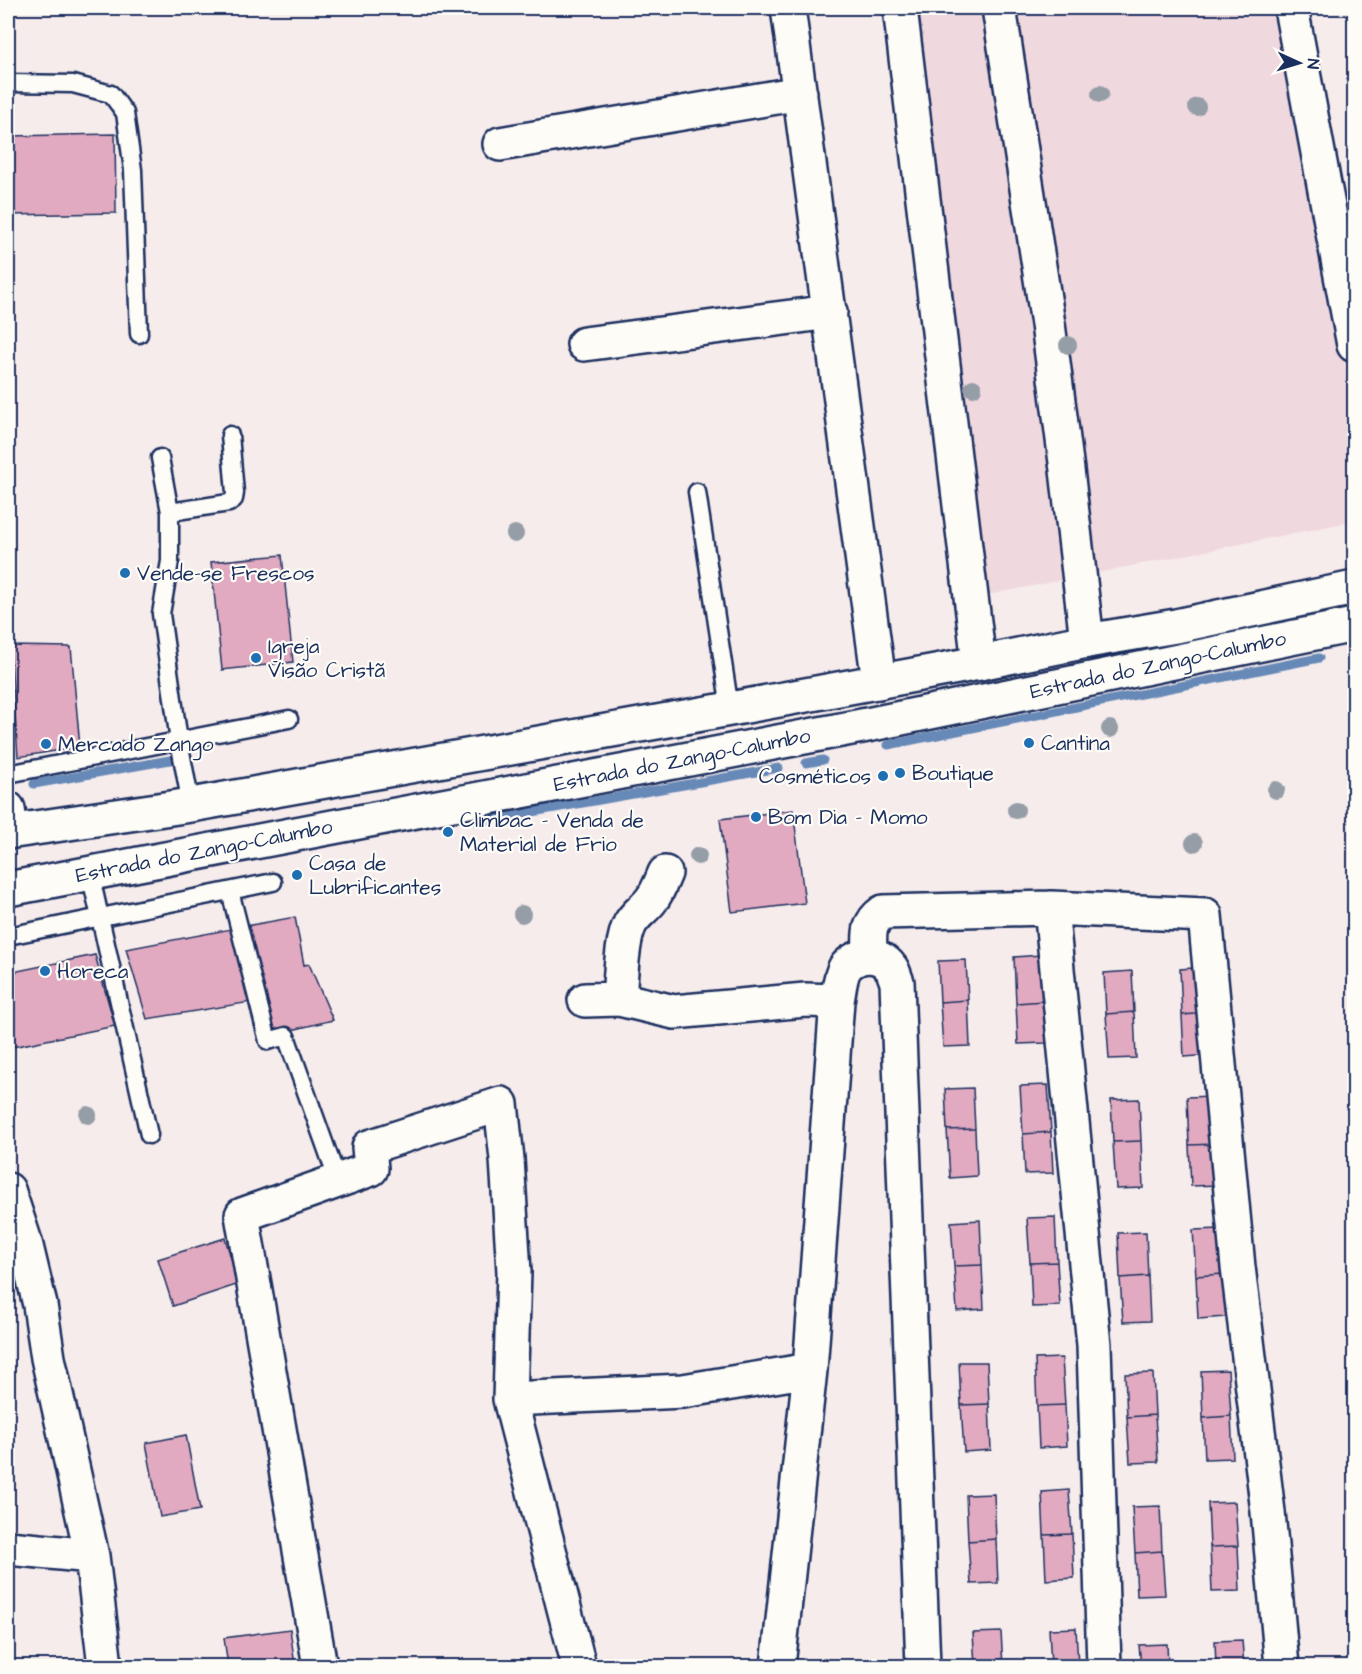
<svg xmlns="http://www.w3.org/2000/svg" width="1362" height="1674" font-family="'Architects Daughter',sans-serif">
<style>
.built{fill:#f0d8df}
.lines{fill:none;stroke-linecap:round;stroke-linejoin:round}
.stream{stroke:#6689b7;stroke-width:9}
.building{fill:#e1aac0;stroke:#1b2f5e;stroke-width:1.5}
.service-casing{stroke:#1b2f5e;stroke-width:21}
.minor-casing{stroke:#1b2f5e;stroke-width:38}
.primary-casing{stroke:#1b2f5e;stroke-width:38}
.service{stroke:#fdfcf7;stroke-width:16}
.minor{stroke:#fdfcf7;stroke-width:33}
.primary{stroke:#fdfcf7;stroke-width:33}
.tree{fill:#959da6}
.poi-dot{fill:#1f6fb2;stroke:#fdfcf7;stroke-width:2}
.labels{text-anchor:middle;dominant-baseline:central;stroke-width:4.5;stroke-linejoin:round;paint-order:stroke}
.poi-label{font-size:21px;fill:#1b2f5e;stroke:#fdfcf7;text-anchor:start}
.street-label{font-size:21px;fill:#1b2f5e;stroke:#fdfcf7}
</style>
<rect width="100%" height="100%" fill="#f7ecec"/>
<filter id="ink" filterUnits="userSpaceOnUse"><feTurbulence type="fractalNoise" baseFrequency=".0167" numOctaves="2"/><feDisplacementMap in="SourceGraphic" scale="12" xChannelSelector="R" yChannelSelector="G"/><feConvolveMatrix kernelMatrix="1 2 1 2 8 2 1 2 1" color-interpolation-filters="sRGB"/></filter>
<g filter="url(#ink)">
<path class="built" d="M 912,8 L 1278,8 L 1354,411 L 1354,521 L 988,595 Z"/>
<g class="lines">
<path class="stream" d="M 888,745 L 1319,658
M 806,763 L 823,760
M 34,784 L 170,760
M 477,822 L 779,768"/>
</g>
<path class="building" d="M 115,134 L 116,213 L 8,215 L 8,136 Z
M 282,555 L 293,662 L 222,670 L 211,562 Z
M 10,646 L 71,647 L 80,747 L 18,757 Z
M 793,810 L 805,903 L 732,912 L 720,819 Z
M 295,917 L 304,965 L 309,964 L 333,1020 L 275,1034 L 246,926 Z
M 231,929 L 251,1002 L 147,1019 L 126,949 Z
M 95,955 L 115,1026 L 12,1047 L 8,1031 L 8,973 Z
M 1041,955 L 1044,1001 L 1016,1003 L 1014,957 Z
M 966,960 L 968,1000 L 940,1002 L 938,961 Z
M 1207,967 L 1210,1013 L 1182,1015 L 1180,969 Z
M 1132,971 L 1134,1012 L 1106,1014 L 1104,973 Z
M 968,1000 L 970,1046 L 943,1047 L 940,1002 Z
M 1044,1001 L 1046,1043 L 1018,1044 L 1016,1003 Z
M 1134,1012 L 1136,1058 L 1109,1059 L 1106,1014 Z
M 1210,1013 L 1212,1055 L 1184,1057 L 1182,1015 Z
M 1048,1085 L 1051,1132 L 1023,1134 L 1020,1086 Z
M 973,1088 L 975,1129 L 947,1130 L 945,1089 Z
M 1214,1096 L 1217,1144 L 1189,1145 L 1187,1097 Z
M 1139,1099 L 1141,1141 L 1113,1142 L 1111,1100 Z
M 975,1129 L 977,1176 L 950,1178 L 947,1130 Z
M 1051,1132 L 1053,1173 L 1025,1174 L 1023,1134 Z
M 1141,1141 L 1143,1188 L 1116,1189 L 1113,1142 Z
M 1217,1144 L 1219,1185 L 1191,1186 L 1189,1145 Z
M 1055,1217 L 1057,1262 L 1030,1263 L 1027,1218 Z
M 980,1220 L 982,1265 L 954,1266 L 951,1222 Z
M 1221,1229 L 1223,1274 L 1196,1276 L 1193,1230 Z
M 1146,1232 L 1148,1276 L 1120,1278 L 1118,1233 Z
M 225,1238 L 239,1284 L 173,1306 L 158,1259 Z
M 1057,1262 L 1060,1306 L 1032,1307 L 1030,1263 Z
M 982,1265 L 984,1309 L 957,1311 L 954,1266 Z
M 1223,1274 L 1226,1317 L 1198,1319 L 1196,1276 Z
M 1148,1276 L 1150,1321 L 1123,1322 L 1120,1278 Z
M 1062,1358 L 1065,1405 L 1037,1406 L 1035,1359 Z
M 959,1362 L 987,1362 L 989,1404 L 961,1405 Z
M 1228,1370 L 1231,1416 L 1203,1418 L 1201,1371 Z
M 1153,1373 L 1155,1415 L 1127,1417 L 1125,1374 Z
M 989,1404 L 991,1450 L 964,1452 L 961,1405 Z
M 1065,1405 L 1067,1446 L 1039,1448 L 1037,1406 Z
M 1155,1415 L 1158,1462 L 1130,1463 L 1127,1417 Z
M 1231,1416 L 1233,1458 L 1205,1459 L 1203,1418 Z
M 186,1435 L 200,1510 L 160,1517 L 146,1443 Z
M 1069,1490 L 1072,1534 L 1044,1535 L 1042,1492 Z
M 994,1494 L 996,1539 L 968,1541 L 966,1495 Z
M 1235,1502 L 1238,1546 L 1210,1547 L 1208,1503 Z
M 1160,1506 L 1162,1551 L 1135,1553 L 1132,1507 Z
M 1072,1534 L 1074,1578 L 1046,1580 L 1044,1535 Z
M 996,1539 L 998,1583 L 971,1584 L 968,1541 Z
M 1238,1546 L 1240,1591 L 1212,1592 L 1210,1547 Z
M 1162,1551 L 1165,1595 L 1137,1596 L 1135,1553 Z
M 1076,1628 L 1078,1666 L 1051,1666 L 1049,1629 Z
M 290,1629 L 295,1666 L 228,1666 L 224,1638 Z
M 1001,1632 L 1003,1666 L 975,1666 L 973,1633 Z
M 1242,1640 L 1244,1666 L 1216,1666 L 1215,1641 Z
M 1167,1644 L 1168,1666 L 1141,1666 L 1139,1645 Z"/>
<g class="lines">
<defs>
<path id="service" d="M 8,83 L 73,84 L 111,94 L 125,113 L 133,170 L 139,334
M 160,458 L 170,512 L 170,561 L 161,614 L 179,741 L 191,805
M 697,492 L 730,709
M 170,512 L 229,503 L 234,499 L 235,493 L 230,435
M 8,774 L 289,719
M 90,873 L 149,1135
M 230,891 L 268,1041 L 286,1036 L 338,1181
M 8,936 L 273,882"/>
<path id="minor" d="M 788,8 L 879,682
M 900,8 L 979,663
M 999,8 L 1048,324 L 1067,470 L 1087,641
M 1291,8 L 1354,345
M 500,144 L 800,93
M 584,344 L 830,312
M 8,809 L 11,831
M 1051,908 L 1094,1345 L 1104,1666
M 870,955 C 870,937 866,924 883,912 L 1051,908 L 1205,915 L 1238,1267 L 1268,1512 L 1282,1666
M 619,999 C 621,978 621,942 630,924 C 636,913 646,908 652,899 C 658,891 661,882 665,873
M 585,1000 L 619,999 L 674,1012 L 805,1000 L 837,1001
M 8,1190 L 25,1242 L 40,1305 L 48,1358 L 92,1556 L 105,1666
M 510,1399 L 683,1391 L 810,1370
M 8,1548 L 92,1556
M 320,1666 L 242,1215 L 371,1169 L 369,1147 L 501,1104 L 507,1159 L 514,1272 L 510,1399 L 579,1666
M 778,1666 L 810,1370 L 837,1001 C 839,991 840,976 845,968 C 857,953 880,952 891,968 C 894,972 895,978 897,982 L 923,1666"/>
<path id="primary" d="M 8,832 L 191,805 L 730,709 L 979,663 L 1087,641 L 1176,626 L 1354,588
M 8,889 L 867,725 L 1354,625"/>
</defs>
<use href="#service" class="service-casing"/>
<use href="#minor" class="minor-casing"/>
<use href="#primary" class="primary-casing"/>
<use href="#service" class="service"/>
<use href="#minor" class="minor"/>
<use href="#primary" class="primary"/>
</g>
<g class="tree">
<circle cx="1100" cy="94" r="9"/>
<circle cx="1197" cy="107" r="9"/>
<circle cx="1068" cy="345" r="9"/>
<circle cx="973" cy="388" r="9"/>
<circle cx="515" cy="534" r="9"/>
<circle cx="1110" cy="729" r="9"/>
<circle cx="1276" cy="790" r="9"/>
<circle cx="1016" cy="810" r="9"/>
<circle cx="1194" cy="843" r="9"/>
<circle cx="698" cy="856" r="9"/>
<circle cx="522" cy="914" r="9"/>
<circle cx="88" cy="1115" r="9"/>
</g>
</g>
<g class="poi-dot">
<circle cx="125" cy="573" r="6"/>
<circle cx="256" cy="658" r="6"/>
<circle cx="1029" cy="743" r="6"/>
<circle cx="46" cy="744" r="6"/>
<circle cx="900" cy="773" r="6"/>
<circle cx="883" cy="776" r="6"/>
<circle cx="756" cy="817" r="6"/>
<circle cx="448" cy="832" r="6"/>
<circle cx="297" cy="875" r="6"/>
<circle cx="45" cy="971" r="6"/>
</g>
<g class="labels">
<g class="poi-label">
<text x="137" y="573">Vende-se Frescos</text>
<text x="268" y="646">Igreja<tspan x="268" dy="24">Visão Cristã</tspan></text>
<text x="1041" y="743">Cantina</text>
<text x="58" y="744">Mercado Zango</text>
<text x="912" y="773">Boutique</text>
<text x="871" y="776" text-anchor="end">Cosméticos</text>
<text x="768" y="817">Bom Dia - Momo</text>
<text x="460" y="820">Climbac - Venda de<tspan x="460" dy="24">Material de Frio</tspan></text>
<text x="309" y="863">Casa de<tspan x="309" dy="24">Lubrificantes</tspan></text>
<text x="57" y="971">Horeca</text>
</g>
<g class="street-label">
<text transform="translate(1158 665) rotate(-12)">Estrada do Zango-Calumbo</text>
<text transform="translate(682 760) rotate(-11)">Estrada do Zango-Calumbo</text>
<text transform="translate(204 851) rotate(-11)">Estrada do Zango-Calumbo</text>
</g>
</g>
<rect width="1362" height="1674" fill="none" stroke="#fdfcf7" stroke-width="30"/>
<rect x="15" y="15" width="1332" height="1644" fill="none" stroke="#1b2f5e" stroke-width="2" filter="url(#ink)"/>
<g transform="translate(1299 63) rotate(94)" stroke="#fdfcf7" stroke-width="4.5" paint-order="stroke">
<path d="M0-4.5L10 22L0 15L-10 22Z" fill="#1b2f5e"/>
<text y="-9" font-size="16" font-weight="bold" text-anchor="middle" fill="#1b2f5e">N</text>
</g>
</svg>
